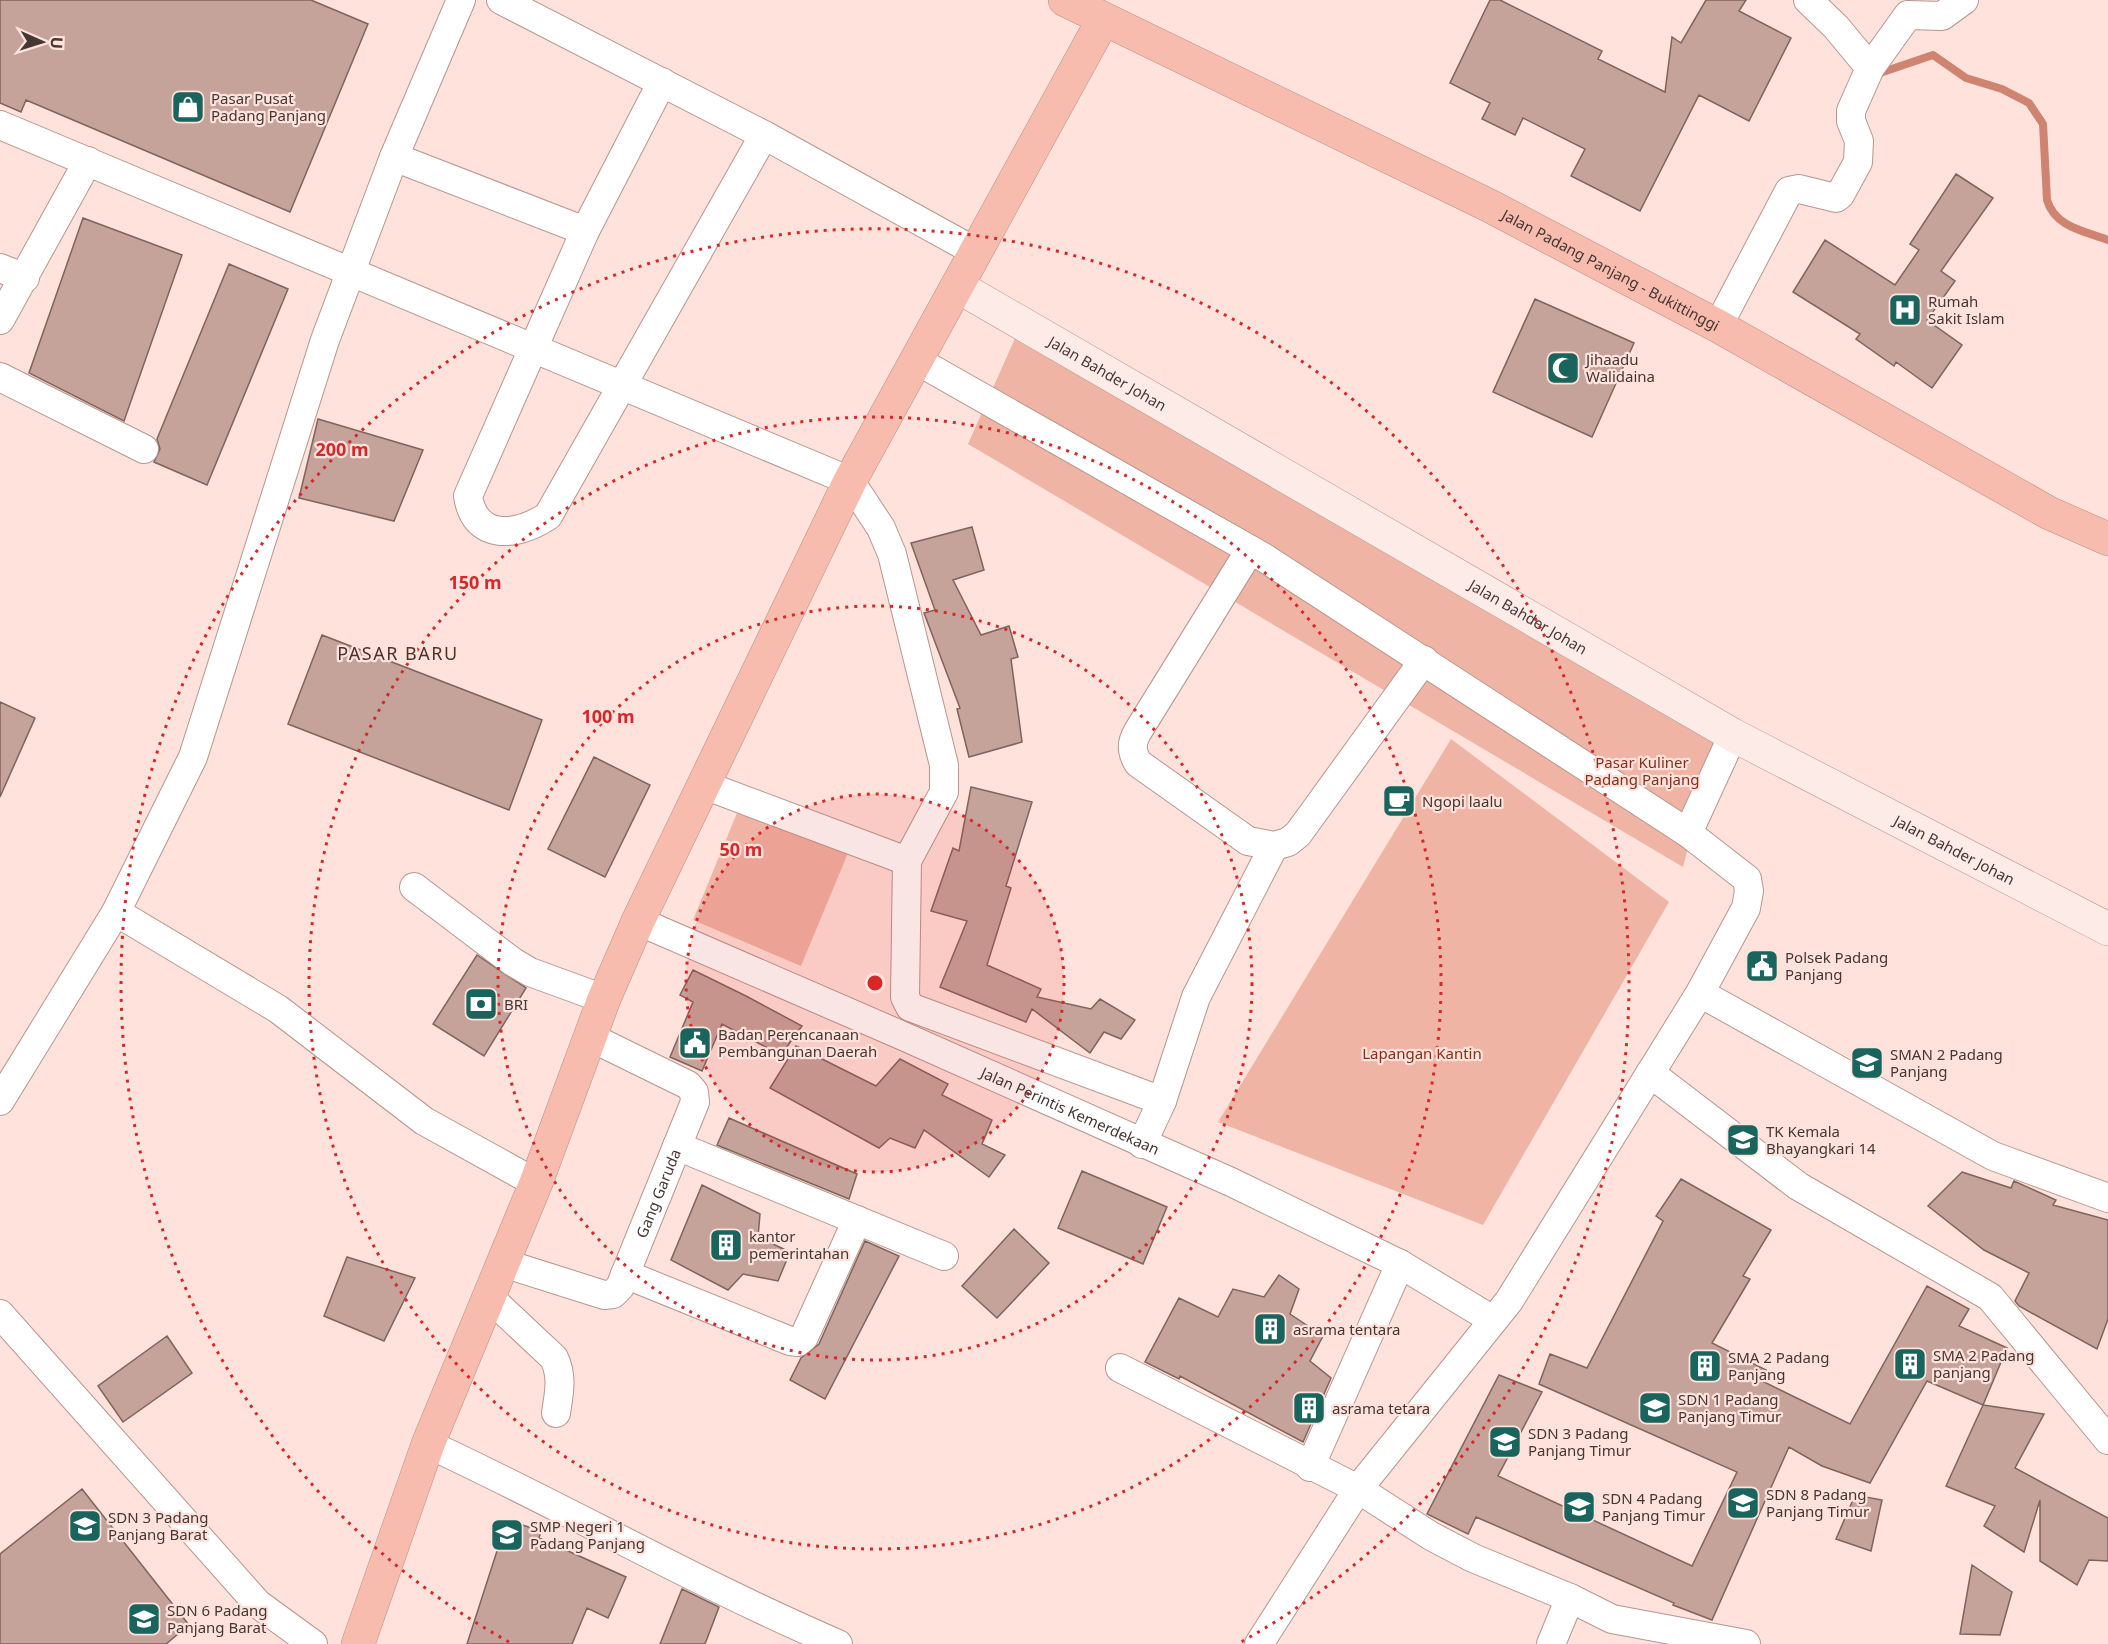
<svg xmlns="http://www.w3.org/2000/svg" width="2108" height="1644" font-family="'Noto Sans',sans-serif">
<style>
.green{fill:#f0b4a5}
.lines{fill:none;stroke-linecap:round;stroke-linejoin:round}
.stream{stroke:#cf8371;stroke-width:8}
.building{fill:#c5a39b;stroke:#81635b;stroke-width:1.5}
.street-casing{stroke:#b7968e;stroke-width:30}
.secondary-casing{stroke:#b7968e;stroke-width:34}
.highway-casing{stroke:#b98d83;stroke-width:34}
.street{stroke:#fff;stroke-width:28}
.secondary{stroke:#fdebe7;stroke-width:33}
.highway{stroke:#f8bcae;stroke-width:33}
.ring{fill:none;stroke:#d62828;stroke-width:3;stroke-dasharray:3 6}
.labels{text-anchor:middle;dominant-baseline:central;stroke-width:4.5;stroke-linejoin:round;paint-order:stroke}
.poi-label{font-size:15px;fill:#453734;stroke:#ffe2db;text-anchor:start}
.street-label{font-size:15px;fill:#453734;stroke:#ffe2db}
.park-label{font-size:15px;fill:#872d18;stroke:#ffe2db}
.quarter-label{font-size:18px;letter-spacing:1.5px;fill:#4d322b;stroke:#ffe2db}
.centre{fill:#d62828;stroke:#ffe2db;stroke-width:3}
.ring-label{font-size:18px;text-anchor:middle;font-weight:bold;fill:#d62828;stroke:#ffe2db;stroke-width:4.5;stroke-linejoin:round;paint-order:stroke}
</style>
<rect width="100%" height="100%" fill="#ffe2db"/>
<path class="green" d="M 1016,336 L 1715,742 L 1683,867 L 968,444 Z
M 1451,739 L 1669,902 L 1483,1225 L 1218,1122 Z
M 739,808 L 848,853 L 801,966 L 693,920 Z"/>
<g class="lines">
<path class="stream" d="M 1877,74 L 1933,55 L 1966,78 L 2002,89 L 2029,103 L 2043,124 L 2047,200 C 2055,227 2084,231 2108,240"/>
</g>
<path class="building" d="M 0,0 L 311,0 L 368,24 L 290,212 L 26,100 L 21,112 L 0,103 Z
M 1490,0 L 1500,0 L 1602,51 L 1598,59 L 1665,92 L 1672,37 L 1681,43 L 1706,0 L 1746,0 L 1739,11 L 1791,38 L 1749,121 L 1699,95 L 1640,211 L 1571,176 L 1585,149 L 1523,118 L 1515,135 L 1482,119 L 1490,103 L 1450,83 Z
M 1956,174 L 1993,198 L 1941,271 L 1955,281 L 1927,320 L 1962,345 L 1932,388 L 1896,362 L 1894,366 L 1856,339 L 1860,334 L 1793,292 L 1825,240 L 1895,285 L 1919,250 L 1910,244 Z
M 83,218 L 182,255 L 124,421 L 29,373 Z
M 229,264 L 288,289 L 207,485 L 154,462 L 160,449 L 157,439 Z
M 1535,299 L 1634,343 L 1592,437 L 1493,392 Z
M 318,419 L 423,450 L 394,521 L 299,498 Z
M 972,527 L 984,570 L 953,580 L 981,635 L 1009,626 L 1018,657 L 1011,659 L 1022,742 L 969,757 L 957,709 L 960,708 L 924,613 L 935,610 L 911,543 Z
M 322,635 L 542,720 L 509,810 L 288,724 Z
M 0,702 L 35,718 L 0,797 Z
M 594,757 L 650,785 L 605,877 L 548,849 Z
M 971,787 L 1032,802 L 1006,886 L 1011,888 L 987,965 L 1041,989 L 1037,997 L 1091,1009 L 1100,999 L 1135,1020 L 1121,1039 L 1104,1032 L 1090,1053 L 1032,1009 L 1026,1022 L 940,987 L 967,921 L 931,911 L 953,848 L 959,851 Z
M 477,955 L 526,988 L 484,1056 L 433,1024 Z
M 693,970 L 746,996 L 802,1026 L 781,1055 L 722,1024 L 702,1071 L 670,1057 L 693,1002 L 680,995 Z
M 796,1046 L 876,1086 L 900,1059 L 948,1084 L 942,1095 L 992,1120 L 982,1144 L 1005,1155 L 989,1177 L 924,1130 L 915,1148 L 890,1138 L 879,1148 L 770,1088 Z
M 729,1118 L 857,1174 L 849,1199 L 717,1145 Z
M 1082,1171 L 1167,1207 L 1143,1264 L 1058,1228 Z
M 1962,1172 L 2011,1188 L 2014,1181 L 2056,1200 L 2053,1205 L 2108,1220 L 2108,1319 L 2097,1349 L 2019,1306 L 2015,1301 L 2029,1273 L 1984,1250 L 1928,1206 Z
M 1681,1179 L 1771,1230 L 1743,1276 L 1750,1279 L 1712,1343 L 1768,1371 L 1762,1381 L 1850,1424 L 1927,1286 L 1969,1309 L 1959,1326 L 2007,1348 L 1983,1405 L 1927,1381 L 1870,1483 L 1822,1466 L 1789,1447 L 1712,1620 L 1673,1605 L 1674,1603 L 1476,1517 L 1468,1534 L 1427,1514 L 1499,1375 L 1542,1392 L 1498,1476 L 1692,1566 L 1737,1472 L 1539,1384 L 1550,1354 L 1587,1368 L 1663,1221 L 1656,1216 Z
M 702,1185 L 760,1214 L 758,1237 L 790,1252 L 778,1281 L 743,1274 L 728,1290 L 671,1260 Z
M 1014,1229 L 1049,1263 L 997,1318 L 962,1286 Z
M 865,1241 L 899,1256 L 825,1399 L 790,1380 L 801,1358 L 819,1344 Z
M 347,1257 L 415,1278 L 384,1341 L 324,1316 Z
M 1279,1275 L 1299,1289 L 1290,1314 L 1323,1336 L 1310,1361 L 1331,1378 L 1303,1442 L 1180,1376 L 1179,1379 L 1145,1362 L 1179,1298 L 1218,1317 L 1233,1289 L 1264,1297 Z
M 167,1336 L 192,1373 L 123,1422 L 98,1386 Z
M 1983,1405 L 2044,1414 L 2015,1468 L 2108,1518 L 2108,1561 L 2089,1560 L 2077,1585 L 2040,1561 L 2040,1500 L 2024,1552 L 1984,1526 L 1995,1506 L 1946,1486 Z
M 82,1489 L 189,1625 L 166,1644 L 0,1644 L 0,1554 Z
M 1855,1495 L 1882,1500 L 1871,1551 L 1836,1539 Z
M 507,1520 L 541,1531 L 539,1538 L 626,1577 L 608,1618 L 587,1608 L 572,1644 L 467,1644 Z
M 1972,1565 L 2012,1592 L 2000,1635 L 1960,1634 Z
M 682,1589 L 719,1607 L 705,1644 L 660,1644 Z"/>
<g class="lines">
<defs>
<g id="street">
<path d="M 501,0 L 764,135 L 976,252"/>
<path d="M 1870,68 L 1908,15 L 1942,16 L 1964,0"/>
<path d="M 662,82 L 585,231 L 468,496 C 475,542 517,536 548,516 L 764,135"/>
<path d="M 0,125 L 850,481 L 881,528 L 892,554 L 944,765 L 944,792 L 907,861 L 905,997 L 910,1007 L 1162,1101 L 1142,1144"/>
<path d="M 394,157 L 585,231"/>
<path d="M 0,268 L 25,278"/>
<path d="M 0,320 L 88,161"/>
<path d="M 1718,326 L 1789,191 L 1799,189 L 1836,198 L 1840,195 L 1858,162 L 1859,141 L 1851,121 L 1851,111 L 1870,68 L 1836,27 L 1808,0"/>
<path d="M 916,360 L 1263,557 L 1688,833 L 1747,879 L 1749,891 L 1746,908 L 1700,993 L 1509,1301 L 1358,1489 L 1259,1644"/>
<path d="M 0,377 L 144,449"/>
<path d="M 1250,550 L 1138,731 C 1131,743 1131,751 1138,763 L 1248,841 L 1274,846 L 1288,842 L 1298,834 L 1424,660"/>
<path d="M 704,785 L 907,861"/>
<path d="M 1688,833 L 1733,735"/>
<path d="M 414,887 L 513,962 L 530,972 L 604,999"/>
<path d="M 116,912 L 278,1009 L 424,1121 L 536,1183"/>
<path id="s1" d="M 638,921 L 903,1036 L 1231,1182 L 1400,1264 L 1493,1320"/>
<path d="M 1700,993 L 1993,1156 L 2108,1198"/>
<path d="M 1650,1073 L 1798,1186 L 1990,1297 L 2108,1440"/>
<path d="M 0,1101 L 116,912 L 193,757 L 325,340 L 394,157 L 461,0"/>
<path d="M 1162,1101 L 1196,997 L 1274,846"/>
<path d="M 677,1146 L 944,1256"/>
<path id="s2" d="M 503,1263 L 604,1295 L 613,1294 L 620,1287 L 695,1102 L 694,1092 L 688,1085 L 590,1037"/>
<path d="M 625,1274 L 790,1341 L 798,1342 L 804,1337 L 857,1220"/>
<path d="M 489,1297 L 554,1358 C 563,1377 559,1393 556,1413"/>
<path d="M 0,1314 L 258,1604 L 313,1644"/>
<path d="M 1120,1368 L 1358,1489 L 1431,1536 L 1473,1558 L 1570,1598 L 1612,1619 L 1746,1644"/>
<path d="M 428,1444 C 566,1508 698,1584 838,1644"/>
<path d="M 1310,1467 L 1400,1264"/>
<path d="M 1551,1644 L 1570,1598"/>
</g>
<g id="secondary">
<path id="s3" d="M 957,286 L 1733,735 L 2108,929"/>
</g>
<g id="highway">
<path id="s4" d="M 1065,0 L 1488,205 L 1718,326 L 2049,513 L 2108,539"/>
<path d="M 358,1644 L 428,1444 L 536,1183 L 604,999 L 638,921 L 850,481 L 1103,20"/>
</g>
</defs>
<use href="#street" class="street-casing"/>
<use href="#secondary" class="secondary-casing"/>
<use href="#highway" class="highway-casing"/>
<use href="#street" class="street"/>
<use href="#secondary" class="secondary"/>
<use href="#highway" class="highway"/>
</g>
<circle cx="875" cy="983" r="189" fill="#d62828" fill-opacity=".12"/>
<g class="ring">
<circle cx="875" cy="983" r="189"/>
<circle cx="875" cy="983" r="377"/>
<circle cx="875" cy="983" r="566"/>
<path d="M509 1642A754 754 0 1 1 1241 1642"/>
</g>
<defs>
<symbol id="shop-square" viewBox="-11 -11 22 22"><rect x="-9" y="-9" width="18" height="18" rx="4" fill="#19645c" stroke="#ffe2db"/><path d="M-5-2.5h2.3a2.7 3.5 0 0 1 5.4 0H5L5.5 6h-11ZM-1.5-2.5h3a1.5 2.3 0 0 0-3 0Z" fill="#fff"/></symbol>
<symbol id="hospital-square" viewBox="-11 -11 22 22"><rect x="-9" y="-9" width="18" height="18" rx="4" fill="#19645c" stroke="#ffe2db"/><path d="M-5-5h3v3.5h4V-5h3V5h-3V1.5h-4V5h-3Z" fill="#fff"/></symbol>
<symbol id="mosque-square" viewBox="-11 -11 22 22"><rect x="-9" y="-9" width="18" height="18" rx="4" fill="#19645c" stroke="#ffe2db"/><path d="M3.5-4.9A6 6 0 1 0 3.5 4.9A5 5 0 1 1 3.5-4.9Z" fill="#fff"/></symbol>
<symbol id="cafe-square" viewBox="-11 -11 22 22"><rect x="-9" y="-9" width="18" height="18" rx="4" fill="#19645c" stroke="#ffe2db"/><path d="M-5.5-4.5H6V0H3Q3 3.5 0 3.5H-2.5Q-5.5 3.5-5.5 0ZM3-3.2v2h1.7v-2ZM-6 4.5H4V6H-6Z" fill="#fff"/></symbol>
<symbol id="civic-square" viewBox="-11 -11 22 22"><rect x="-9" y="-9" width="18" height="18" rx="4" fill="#19645c" stroke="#ffe2db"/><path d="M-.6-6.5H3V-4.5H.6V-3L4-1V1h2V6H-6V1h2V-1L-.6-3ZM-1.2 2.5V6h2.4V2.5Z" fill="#fff"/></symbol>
<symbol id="bank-square" viewBox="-11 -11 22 22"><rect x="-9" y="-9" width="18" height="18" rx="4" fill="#19645c" stroke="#ffe2db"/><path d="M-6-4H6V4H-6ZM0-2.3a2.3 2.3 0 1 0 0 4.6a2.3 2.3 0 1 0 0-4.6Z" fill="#fff"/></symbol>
<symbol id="school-square" viewBox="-11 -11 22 22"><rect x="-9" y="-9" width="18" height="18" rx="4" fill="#19645c" stroke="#ffe2db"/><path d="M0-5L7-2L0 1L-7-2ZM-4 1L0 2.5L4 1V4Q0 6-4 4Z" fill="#fff"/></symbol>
<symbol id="building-square" viewBox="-11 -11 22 22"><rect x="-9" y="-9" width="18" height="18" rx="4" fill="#19645c" stroke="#ffe2db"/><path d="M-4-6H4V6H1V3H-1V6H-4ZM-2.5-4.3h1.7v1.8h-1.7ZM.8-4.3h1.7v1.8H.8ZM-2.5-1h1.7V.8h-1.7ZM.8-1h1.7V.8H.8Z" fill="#fff"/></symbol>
</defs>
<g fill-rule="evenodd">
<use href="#shop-square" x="169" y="88" width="38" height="38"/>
<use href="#hospital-square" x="1886" y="291" width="38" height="38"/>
<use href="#mosque-square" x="1544" y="349" width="38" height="38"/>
<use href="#cafe-square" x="1380" y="782" width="38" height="38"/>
<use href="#civic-square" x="1743" y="947" width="38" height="38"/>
<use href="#bank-square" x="462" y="985" width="38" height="38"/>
<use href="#civic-square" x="676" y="1024" width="38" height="38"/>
<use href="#school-square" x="1848" y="1044" width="38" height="38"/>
<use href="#school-square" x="1724" y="1121" width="38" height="38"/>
<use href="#building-square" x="707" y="1226" width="38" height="38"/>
<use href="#building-square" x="1251" y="1310" width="38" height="38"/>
<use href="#building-square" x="1891" y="1345" width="38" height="38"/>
<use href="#building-square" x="1686" y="1347" width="38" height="38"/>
<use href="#building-square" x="1290" y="1389" width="38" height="38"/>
<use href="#school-square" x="1636" y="1389" width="38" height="38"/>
<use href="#school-square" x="1486" y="1423" width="38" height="38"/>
<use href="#school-square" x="1724" y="1484" width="38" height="38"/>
<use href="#school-square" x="1560" y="1488" width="38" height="38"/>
<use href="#school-square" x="66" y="1507" width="38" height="38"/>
<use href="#school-square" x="488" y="1516" width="38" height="38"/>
<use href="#school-square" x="125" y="1600" width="38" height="38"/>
</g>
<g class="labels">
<g class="poi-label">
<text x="211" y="98">Pasar Pusat<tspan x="211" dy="17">Padang Panjang</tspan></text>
<text x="1928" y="301">Rumah<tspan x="1928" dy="17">Sakit Islam</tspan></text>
<text x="1586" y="359">Jihaadu<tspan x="1586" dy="17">Walidaina</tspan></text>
<text x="1422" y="801">Ngopi laalu</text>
<text x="1785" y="957">Polsek Padang<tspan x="1785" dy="17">Panjang</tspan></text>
<text x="504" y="1004">BRI</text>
<text x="718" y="1034">Badan Perencanaan<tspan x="718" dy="17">Pembangunan Daerah</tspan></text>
<text x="1890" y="1054">SMAN 2 Padang<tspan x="1890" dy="17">Panjang</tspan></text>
<text x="1766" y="1131">TK Kemala<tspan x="1766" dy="17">Bhayangkari 14</tspan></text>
<text x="749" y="1236">kantor<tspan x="749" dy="17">pemerintahan</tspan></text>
<text x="1293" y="1329">asrama tentara</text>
<text x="1933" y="1355">SMA 2 Padang<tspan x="1933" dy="17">panjang</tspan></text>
<text x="1728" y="1357">SMA 2 Padang<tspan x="1728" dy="17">Panjang</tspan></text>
<text x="1678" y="1399">SDN 1 Padang<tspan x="1678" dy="17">Panjang Timur</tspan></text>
<text x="1332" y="1408">asrama tetara</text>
<text x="1528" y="1433">SDN 3 Padang<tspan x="1528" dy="17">Panjang Timur</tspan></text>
<text x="1766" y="1494">SDN 8 Padang<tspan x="1766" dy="17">Panjang Timur</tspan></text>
<text x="1602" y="1498">SDN 4 Padang<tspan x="1602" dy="17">Panjang Timur</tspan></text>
<text x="108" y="1517">SDN 3 Padang<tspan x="108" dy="17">Panjang Barat</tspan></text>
<text x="530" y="1526">SMP Negeri 1<tspan x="530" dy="17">Padang Panjang</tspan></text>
<text x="167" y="1610">SDN 6 Padang<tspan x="167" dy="17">Panjang Barat</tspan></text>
</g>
<g class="street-label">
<text stroke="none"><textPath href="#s4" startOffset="609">Jalan Padang Panjang - Bukittinggi</textPath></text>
<text stroke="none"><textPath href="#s3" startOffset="174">Jalan Bahder Johan</textPath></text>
<text stroke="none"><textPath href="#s3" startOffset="660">Jalan Bahder Johan</textPath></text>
<text stroke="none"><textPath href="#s3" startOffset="1146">Jalan Bahder Johan</textPath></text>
<text stroke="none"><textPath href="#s1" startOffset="472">Jalan Perintis Kemerdekaan</textPath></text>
<text stroke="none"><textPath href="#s2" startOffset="226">Gang Garuda</textPath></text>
</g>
<g class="park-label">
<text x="1642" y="762">Pasar Kuliner<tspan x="1642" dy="17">Padang Panjang</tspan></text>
<text x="1422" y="1053">Lapangan Kantin</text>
</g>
<g class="quarter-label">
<text x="398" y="653">PASAR BARU</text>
</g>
</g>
<circle cx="875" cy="983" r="9" class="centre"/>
<g class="ring-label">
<text x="342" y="456">200 m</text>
<text x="475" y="589">150 m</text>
<text x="608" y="723">100 m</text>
<text x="741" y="856">50 m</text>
</g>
<g transform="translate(42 42) rotate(93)" stroke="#ffe2db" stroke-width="4.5" paint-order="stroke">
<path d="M0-4.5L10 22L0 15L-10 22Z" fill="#453734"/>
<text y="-9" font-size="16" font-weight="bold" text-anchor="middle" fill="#453734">U</text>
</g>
</svg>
